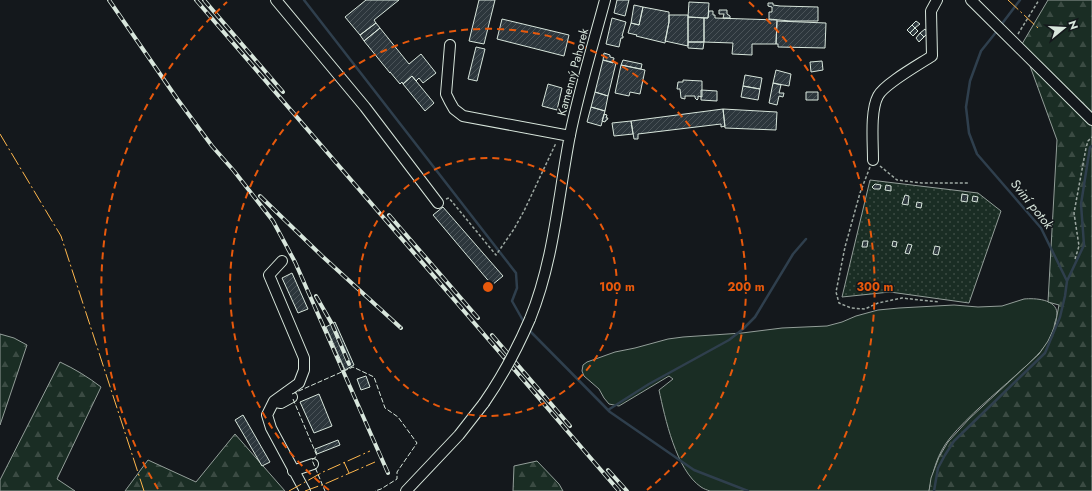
<svg xmlns="http://www.w3.org/2000/svg" width="1092" height="491" font-family="Jost,sans-serif">
<style>
.grass{fill:#1a2d24;stroke:#939e99}
.forest{fill:url(#forest-firs);stroke:#939e99}
.garden{fill:url(#garden-dots);stroke:#939e99}
.lines{fill:none;stroke-linecap:round;stroke-linejoin:round}
.stream{stroke:#2f3f4d;stroke-width:2.5}
.building{fill:url(#building-hatch);stroke:#d8e6dc}
.minor-casing{stroke:#d8e6dc;stroke-width:12}
.path{stroke:#9da8a2;stroke-width:1.5;stroke-dasharray:3 2;stroke-linecap:butt}
.minor{stroke:#14181c;stroke-width:10}
.rail-casing{stroke:#d8e6dc;stroke-width:4}
.rail{stroke:#14181c;stroke-width:2.5;stroke-dasharray:8;stroke-linecap:butt}
.minor-bridge-casing{stroke:#d8e6dc;stroke-width:12;stroke-linecap:butt}
.minor-bridge{stroke:#14181c;stroke-width:10}
.fence{stroke:#d8e6dc;stroke-width:1;stroke-dasharray:5 2;stroke-linecap:butt}
.power{stroke:#ffb74d;stroke-width:1;stroke-dasharray:14 3 2 3;stroke-linecap:butt}
.ring{fill:none;stroke:#e8590c;stroke-width:2;stroke-dasharray:7 5}
.labels{text-anchor:middle;dominant-baseline:central;stroke-width:3;stroke-linejoin:round;paint-order:stroke}
.street-label{font-size:12px;fill:#d8e6dc;stroke:#14181c}
.water-label{font-size:13px;font-style:italic;fill:#d8e6dc;stroke:#14181c}
.centre{fill:#e8590c;stroke:#14181c;stroke-width:2}
.ring-label{font-size:12px;text-anchor:middle;font-weight:bold;fill:#e8590c;stroke:#14181c;stroke-width:3;stroke-linejoin:round;paint-order:stroke}
</style>
<defs>
<pattern id="forest-firs" width="22" height="20" patternUnits="userSpaceOnUse"><rect width="22" height="20" fill="#1a2d24"/><path d="M5 1l3.5 6h-7zM16 11l3.5 6h-7z" fill="#3b4b43"/></pattern>
<pattern id="garden-dots" width="8" height="8" patternUnits="userSpaceOnUse"><rect width="8" height="8" fill="#1a2d24"/><path d="M2 2h.1M6 6h.1" fill="none" stroke="#3b4b43" stroke-width="1.8" stroke-linecap="round"/></pattern>
<pattern id="building-hatch" width="6" height="6" patternUnits="userSpaceOnUse"><rect width="6" height="6" fill="#2c363c"/><path d="M-1 1l2-2M0 6l6-6M5 7l2-2" fill="none" stroke="#4a5358"/></pattern>
</defs>
<rect width="100%" height="100%" fill="#14181c"/>
<path class="grass" d="M 1024,299 C 1035,298 1056,299 1057,313 C 1057,316 1056,320 1055,322 C 1054,329 1051,336 1048,342 C 1039,355 1027,365 1016,375 C 994,395 969,415 950,438 C 937,454 933,471 929,491 L 710,491 C 707,490 704,489 701,487 C 676,470 665,418 659,390 L 673,379 L 669,376 L 619,406 L 609,404 L 604,398 L 599,389 L 584,376 L 582,371 L 583,365 L 587,362 L 615,352 L 635,348 L 668,339 L 683,337 L 742,333 L 782,328 L 827,326 L 842,322 L 856,316 L 878,310 L 899,308 L 954,305 L 978,307 L 1002,306 Z"/>
<path class="forest" d="M 1048,0 L 1092,0 L 1092,491 L 929,491 L 931,478 L 939,457 L 948,442 L 969,419 L 1039,354 L 1048,341 L 1055,326 L 1059,305 L 1048,302 L 1057,140 L 1022,44 Z
M 0,334 L 14,338 L 27,345 L 0,425 Z
M 60,362 C 75,369 88,377 101,387 L 57,479 L 75,491 L 0,491 L 0,480 Z
M 235,434 L 285,491 L 125,491 L 148,460 L 196,482 Z
M 537,461 L 559,484 L 563,491 L 513,491 L 514,466 Z"/>
<path class="garden" d="M 870,180 L 978,193 L 1001,211 L 969,303 L 890,292 L 842,297 Z"/>
<g class="lines">
<path class="stream" d="M 304,0 L 516,273 L 517,288 L 512,301 L 525,324
M 1001,25 L 1020,0
M 1067,281 L 1084,245 L 1081,204 L 1090,147 L 1092,146
M 529,330 L 610,412 L 694,470 L 748,491
M 608,410 L 649,384 L 729,340 L 743,329 L 755,317 L 793,254 L 806,239
M 934,491 L 938,468 L 945,455 L 954,441 L 1045,353 L 1060,317 L 1065,296 L 1067,281 L 1041,228 L 977,154 L 969,133 L 966,107 L 970,81 L 981,51 L 997,31"/>
</g>
<path class="building" d="M 366,0 L 399,0 L 374,20 L 376,23 L 360,35 L 345,17 Z
M 479,0 L 495,0 L 484,44 L 469,41 Z
M 617,0 L 629,0 L 625,16 L 614,13 Z
M 689,2 L 709,3 L 708,18 L 688,17 Z
M 768,3 L 773,3 L 773,5 L 780,6 L 818,7 L 818,21 L 790,21 L 769,19 L 769,12 L 772,12 L 772,7 L 768,6 Z
M 634,5 L 643,7 L 639,25 L 631,23 Z
M 643,7 L 669,12 L 669,22 L 665,43 L 636,36 L 637,35 L 628,33 L 631,23 L 639,25 Z
M 719,10 L 727,10 L 727,14 L 730,16 L 730,18 L 723,18 L 724,14 L 719,14 Z
M 709,11 L 713,11 L 713,15 L 715,15 L 715,18 L 777,20 L 776,44 L 752,44 L 752,55 L 732,54 L 733,43 L 704,42 L 704,18 L 708,18 Z
M 669,15 L 688,15 L 688,46 L 665,41 L 669,22 Z
M 688,17 L 704,18 L 704,42 L 688,42 Z
M 612,18 L 626,22 L 622,36 L 623,36 L 623,38 L 621,38 L 619,47 L 606,44 Z
M 502,19 L 569,35 L 564,56 L 497,39 Z
M 777,21 L 826,23 L 825,48 L 778,47 L 778,44 L 776,44 Z
M 916,21 L 920,24 L 915,28 L 912,25 Z
M 376,23 L 380,28 L 364,41 L 360,35 Z
M 912,25 L 915,28 L 910,33 L 907,30 Z
M 380,28 L 409,64 L 421,54 L 436,73 L 423,83 L 419,78 L 416,81 L 412,76 L 403,84 L 402,82 L 400,84 L 390,72 L 390,73 L 364,41 Z
M 915,28 L 918,31 L 913,36 L 910,33 Z
M 925,29 L 928,33 L 924,37 L 920,33 Z
M 920,33 L 924,37 L 919,42 L 916,38 Z
M 688,42 L 704,42 L 703,49 L 688,48 Z
M 476,47 L 485,49 L 477,81 L 468,79 Z
M 604,53 L 610,55 L 610,57 L 614,58 L 613,63 L 603,60 Z
M 603,60 L 616,63 L 608,96 L 595,92 Z
M 623,60 L 642,64 L 641,69 L 621,65 Z
M 822,61 L 823,70 L 811,72 L 810,62 Z
M 621,65 L 645,70 L 640,94 L 630,92 L 629,96 L 615,93 Z
M 776,70 L 791,74 L 789,86 L 773,83 Z
M 745,75 L 762,78 L 760,89 L 743,86 Z
M 412,76 L 434,103 L 425,111 L 403,84 Z
M 683,80 L 702,81 L 702,97 L 698,96 L 698,99 L 697,100 L 695,98 L 695,96 L 685,96 L 685,99 L 681,98 L 680,89 L 677,89 L 678,82 L 683,82 Z
M 773,83 L 781,85 L 779,93 L 784,93 L 783,97 L 779,96 L 777,105 L 769,103 Z
M 548,84 L 562,88 L 557,110 L 542,106 Z
M 743,86 L 760,89 L 758,100 L 741,97 Z
M 701,90 L 717,91 L 717,101 L 701,100 Z
M 595,92 L 608,96 L 605,111 L 591,107 Z
M 806,92 L 818,92 L 818,100 L 806,100 Z
M 591,107 L 605,111 L 601,126 L 587,122 Z
M 723,109 L 725,126 L 721,127 L 721,124 L 638,134 L 638,139 L 634,139 L 631,121 Z
M 723,109 L 777,112 L 776,130 L 725,128 Z
M 604,114 L 607,115 L 606,118 L 608,118 L 607,120 L 606,120 L 605,122 L 602,121 Z
M 631,121 L 633,134 L 614,136 L 612,123 Z
M 875,184 L 881,185 L 880,189 L 874,189 L 872,187 Z
M 886,185 L 891,186 L 891,191 L 885,190 Z
M 962,194 L 968,195 L 967,202 L 961,201 Z
M 905,195 L 909,196 L 908,205 L 902,204 Z
M 973,196 L 978,197 L 977,202 L 972,201 Z
M 917,202 L 922,203 L 921,208 L 916,207 Z
M 443,207 L 503,276 L 492,285 L 433,215 Z
M 863,241 L 868,241 L 867,247 L 862,247 Z
M 893,241 L 897,242 L 896,247 L 892,246 Z
M 908,244 L 912,245 L 909,254 L 905,253 Z
M 935,246 L 940,247 L 938,255 L 933,254 Z
M 292,273 L 308,309 L 298,313 L 282,278 Z
M 335,322 L 354,365 L 345,370 L 326,327 Z
M 366,376 L 370,387 L 361,390 L 357,379 Z
M 319,394 L 332,426 L 314,433 L 300,402 Z
M 243,415 L 270,462 L 262,466 L 235,420 Z
M 338,440 L 340,445 L 317,454 L 315,449 Z"/>
<g class="lines">
<defs>
<path id="minor" d="M 276,0 L 365,107 L 438,203
M 971,0 L 1092,120
M 450,45 L 446,94 L 450,102 L 454,109 L 463,116 L 570,136
M 873,160 C 873,142 870,111 878,96 C 884,84 920,64 932,56 L 931,11 L 937,0
M 282,261 L 269,275 L 304,358 L 304,370 L 299,383 L 274,401 L 267,415 L 271,428 L 305,491
M 530,319 C 554,260 558,197 570,135 C 579,90 593,45 605,0
M 275,402 L 281,403 L 292,397
M 293,471 L 313,464
M 406,491 L 459,435 L 484,403"/>
</defs>
<use href="#minor" class="minor-casing"/>
<path class="path" d="M 1018,34 L 1039,0
M 880,166 L 897,180 L 922,183 L 968,183
M 870,167 L 860,193 L 845,247 L 836,292 L 839,303 L 851,308 L 865,309 L 878,303 L 902,298 L 939,302
M 446,199 L 449,198 L 496,255 L 514,229 L 524,211 L 556,143
M 1075,259 L 1079,246 L 1074,213 L 1086,148 L 1088,141 L 1092,137"/>
<use href="#minor" class="minor"/>
<defs>
<path id="rail" d="M 109,0 L 178,100 L 212,146 L 234,171 L 273,221 L 295,262 L 388,473
M 196,0 L 619,491
M 204,0 L 283,92
M 260,196 L 322,256 L 401,328
M 389,215 L 478,318
M 316,296 L 332,324 L 349,364
M 492,335 L 570,426
M 608,470 L 627,491"/>
</defs>
<use href="#rail" class="rail-casing"/>
<use href="#rail" class="rail"/>
<defs>
<path id="minor-bridge" d="M 484,403 C 502,377 517,349 530,319"/>
</defs>
<use href="#minor-bridge" class="minor-bridge-casing"/>
<use href="#minor-bridge" class="minor-bridge"/>
<path class="fence" d="M 292,394 L 353,367 L 374,377 L 385,408 L 398,417 L 417,443 L 397,472 L 397,479 L 381,489 L 375,491
M 293,399 L 317,456 L 312,460 L 325,491"/>
<path class="power" d="M 1008,0 L 1038,28
M 0,134 L 61,236 L 144,491
M 344,462 L 349,473
M 289,491 L 323,472 L 370,451
M 305,491 L 327,483 L 375,462"/>
</g>
<g class="ring">
<circle cx="488" cy="287" r="129"/>
<path d="M329 490A258 258 0 1 1 647 490"/>
<path d="M158 489A387 387 0 0 1 227 2M749 2A387 387 0 0 1 818 489"/>
</g>
<g class="labels">
<g class="street-label">
<text transform="translate(573 72) rotate(-75)">Kamenný Pahorek</text>
</g>
<g class="water-label">
<text transform="translate(1032 204) rotate(51)">Sviní potok</text>
</g>
</g>
<circle cx="488" cy="287" r="6" class="centre"/>
<g class="ring-label">
<text x="617" y="291">100 m</text>
<text x="746" y="291">200 m</text>
<text x="875" y="291">300 m</text>
</g>
<g transform="translate(1064 28) rotate(72)" stroke="#14181c" stroke-width="3" paint-order="stroke">
<path d="M0-3L7 15L0 10L-7 15Z" fill="#d8e6dc"/>
<text y="-6" font-size="11" font-weight="bold" text-anchor="middle" fill="#d8e6dc">N</text>
</g>
</svg>
